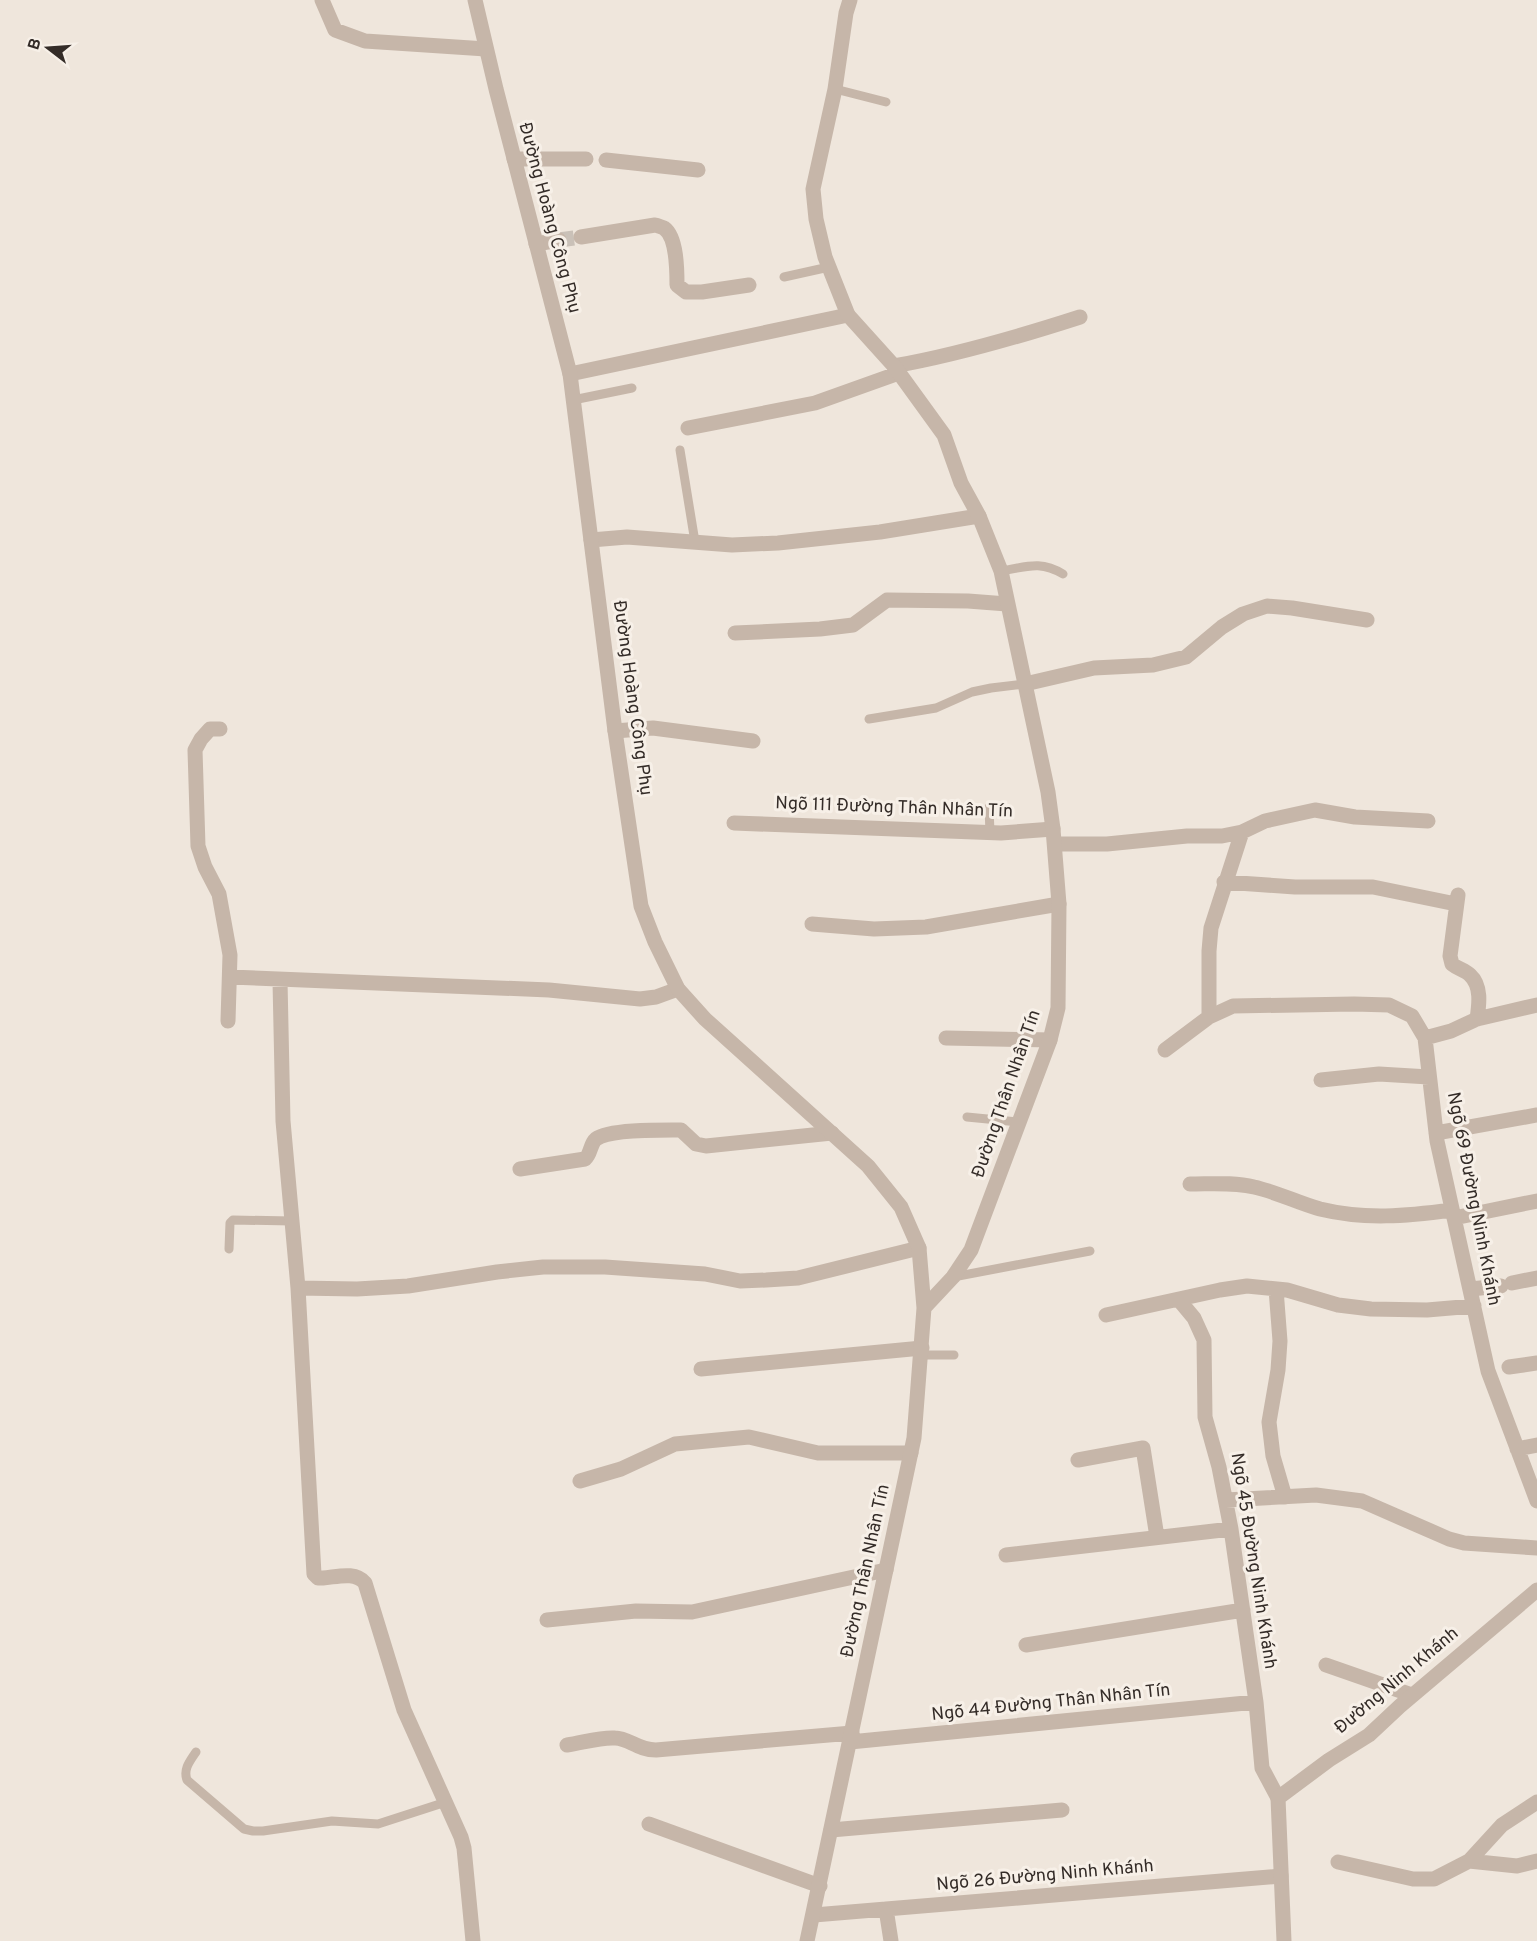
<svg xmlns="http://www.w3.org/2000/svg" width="1537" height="1941" font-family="Overpass,sans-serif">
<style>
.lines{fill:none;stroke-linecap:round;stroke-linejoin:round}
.minor-tunnel{stroke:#cac1b8;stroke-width:15;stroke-dasharray:15 8;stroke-linecap:butt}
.service{stroke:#c6b6a9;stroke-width:9}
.minor{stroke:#c6b6a9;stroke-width:15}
.tertiary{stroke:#c6b6a9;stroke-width:15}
.labels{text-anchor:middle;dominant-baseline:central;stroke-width:6;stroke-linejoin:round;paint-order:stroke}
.street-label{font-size:18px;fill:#342c28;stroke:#f7f0e8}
</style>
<rect width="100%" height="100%" fill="#efe6dc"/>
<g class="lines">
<path class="minor-tunnel" d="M 559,240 L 581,237"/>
<path class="service" d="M 835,89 L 886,102
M 784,277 L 829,267
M 573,400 L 632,388
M 680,450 L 695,542
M 1001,571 C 1026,567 1040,560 1063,574
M 869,719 L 936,708 L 972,692 L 991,688 L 1025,684
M 989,807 L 990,833
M 967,1117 L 1019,1122
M 229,1249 L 230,1223 L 233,1220 L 292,1221
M 953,1277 L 1090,1251
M 922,1355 L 954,1355
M 196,1752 C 190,1761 183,1769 187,1780 L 244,1829 L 253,1831 L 263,1831 L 332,1821 L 378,1824 L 446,1802"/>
<path class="minor" d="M 322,0 L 335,30 L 365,41 L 486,49
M 514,159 L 586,159
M 606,160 L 698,170
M 581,237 L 655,225 C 656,225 664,228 664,228 C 677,237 677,271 677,285 L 686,292 L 702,292 L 749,285
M 536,244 L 559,240
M 894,366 C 957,355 1018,337 1080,317
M 570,374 L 848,315
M 688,428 L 815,403 L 899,373
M 591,540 L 627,537 L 732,545 L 778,543 L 880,532 L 979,516
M 735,633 L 820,629 L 853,625 L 887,600 L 968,601 L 1007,604
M 1025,684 L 1094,668 L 1153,665 L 1186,657 L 1222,627 L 1243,614 L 1267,606 L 1292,608 L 1367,620
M 220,729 L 210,729 L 201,739 L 195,750 L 198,846 L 205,867 L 219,894 L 230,955 L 228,1021
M 615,731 L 653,728 L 753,741
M 734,823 L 1001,833 L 1053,829
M 1055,844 L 1107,844 L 1187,836 L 1222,836 L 1242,832 L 1265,821 L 1315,810 L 1355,817 L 1428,821
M 1224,882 L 1295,887 L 1373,887 L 1456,904
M 1458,895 L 1450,956 L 1452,964 C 1458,969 1465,970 1470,975 C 1482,986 1479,1005 1477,1019
M 812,924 L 874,929 L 926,927 L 1059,904
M 230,977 L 549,990 L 640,999 L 656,997 L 678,989
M 280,981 L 283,1121 L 298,1288 L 314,1574 L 318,1578 L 323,1578 C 337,1577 355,1571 365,1583 L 404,1710 L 461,1837 L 464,1848 L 473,1941
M 1209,1017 L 1209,951 L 1211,928 L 1242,832
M 946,1038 L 1050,1040
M 1425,1038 L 1451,1031 L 1477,1019 L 1537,1005
M 1165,1050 L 1209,1017 L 1233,1006 L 1354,1004 L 1389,1005 L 1412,1016 L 1425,1038 L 1437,1141 L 1488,1371 L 1537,1501
M 1321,1080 L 1379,1074 L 1429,1077
M 1436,1133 L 1537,1115
M 520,1169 L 585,1159 C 591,1154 590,1144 596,1139 C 609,1129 663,1130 681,1130 L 696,1144 L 706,1146 L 832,1133
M 1190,1184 C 1211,1184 1234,1182 1254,1187 C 1277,1192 1298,1203 1320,1209 C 1365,1220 1407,1216 1452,1210
M 1454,1218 L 1537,1201
M 1512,1283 L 1537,1278
M 298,1288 L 357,1289 L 408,1286 L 497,1272 L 543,1267 L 605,1267 L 705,1274 L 740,1281 L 766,1280 L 798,1278 L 919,1248
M 1276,1289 L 1280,1341 L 1278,1370 L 1269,1422 L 1273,1456 L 1285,1497
M 1470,1289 L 1501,1286
M 1179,1300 L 1194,1318 L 1204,1340 L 1205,1417 L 1219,1467 L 1231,1529 L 1256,1702 L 1262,1768 L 1278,1798
M 1106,1315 L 1220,1290 L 1247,1286 L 1287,1290 L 1338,1305 L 1371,1309 L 1427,1310 L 1474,1306
M 1509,1367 L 1537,1363
M 701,1369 L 922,1348
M 1517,1449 L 1537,1445
M 1078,1460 L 1143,1448 L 1157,1537
M 580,1481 L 621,1469 L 675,1444 L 749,1437 L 818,1453 L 911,1453
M 1226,1500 L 1316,1495 L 1362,1501 L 1449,1539 L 1464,1543 L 1537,1548
M 1006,1555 L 1231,1529
M 547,1620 L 636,1611 L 692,1612 L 886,1570
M 1026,1645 L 1243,1610
M 1326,1665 L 1412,1695
M 850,1742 L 1256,1702
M 567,1745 C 582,1743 600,1737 615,1738 C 629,1738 637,1750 656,1750 L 852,1733
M 1537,1802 L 1502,1825 L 1469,1861 L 1517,1866 L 1537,1861
M 649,1824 L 820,1886
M 831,1830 L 1062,1810
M 1338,1862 L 1413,1879 L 1434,1879 L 1469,1861
M 886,1909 L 891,1941
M 814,1915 L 1281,1876"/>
<path class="tertiary" d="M 475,0 L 496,89 L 570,374 L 615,731 L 641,906 L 655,942 L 678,989 L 705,1019 L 868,1166 L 901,1207 L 919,1248 L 924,1308
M 807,1941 L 914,1438 L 924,1308 L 953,1277 L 971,1250 L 1050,1040 L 1058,1008 L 1059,904 L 1053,829 L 1048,792 L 1001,571 L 979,516 L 961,483 L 944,435 L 894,366 L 848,315 L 825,257 L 816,219 L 813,189 L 835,89 L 846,13 L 850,0
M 1284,1941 L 1278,1798 L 1329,1760 L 1369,1735 L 1400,1706 L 1537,1590"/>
</g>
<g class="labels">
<g class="street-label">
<text transform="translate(549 218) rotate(75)">Đường Hoàng Công Phụ</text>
<text transform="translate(632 698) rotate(82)">Đường Hoàng Công Phụ</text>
<text transform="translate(894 808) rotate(2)">Ngõ 111 Đường Thân Nhân Tín</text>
<text transform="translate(1007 1094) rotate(-71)">Đường Thân Nhân Tín</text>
<text transform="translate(1473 1199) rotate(79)">Ngõ 69 Đường Ninh Khánh</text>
<text transform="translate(1253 1561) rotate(81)">Ngõ 45 Đường Ninh Khánh</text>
<text transform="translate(866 1571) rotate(-78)">Đường Thân Nhân Tín</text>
<text transform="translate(1397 1681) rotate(-40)">Đường Ninh Khánh</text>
<text transform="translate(1051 1703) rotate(-6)">Ngõ 44 Đường Thân Nhân Tín</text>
<text transform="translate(1045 1876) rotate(-5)">Ngõ 26 Đường Ninh Khánh</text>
</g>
</g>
<g transform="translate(48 48) rotate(287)" stroke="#f7f0e8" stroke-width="4.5" paint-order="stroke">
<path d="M0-4.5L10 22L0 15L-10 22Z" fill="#342c28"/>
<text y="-9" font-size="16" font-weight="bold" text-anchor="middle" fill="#342c28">B</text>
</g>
</svg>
